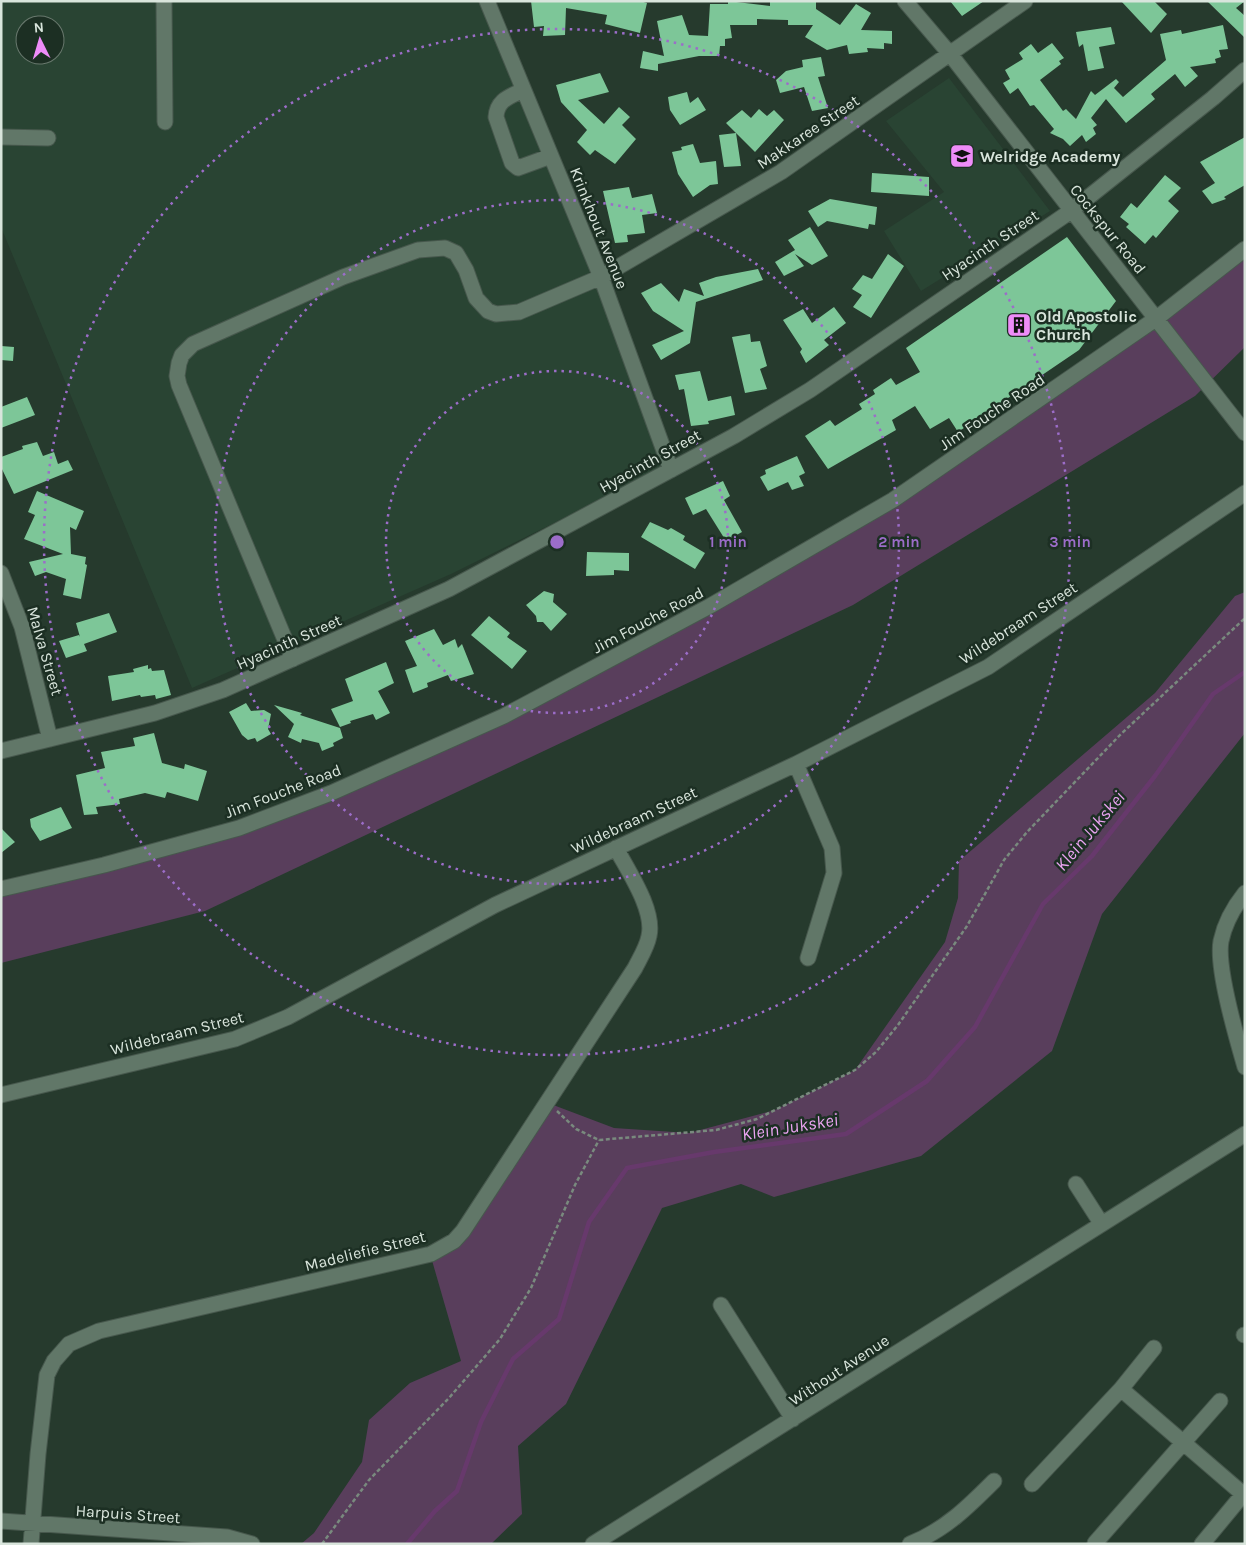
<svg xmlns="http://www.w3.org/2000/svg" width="1246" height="1545" font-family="Karla,sans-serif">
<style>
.built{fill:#294433;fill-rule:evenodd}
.green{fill:#593e5c}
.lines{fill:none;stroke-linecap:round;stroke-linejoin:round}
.stream{stroke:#67396c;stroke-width:4.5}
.building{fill:#7dc698}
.minor-casing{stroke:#47584d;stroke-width:17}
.path{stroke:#798a7e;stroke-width:2.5;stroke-dasharray:4 2.5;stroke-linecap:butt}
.minor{stroke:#617768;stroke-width:15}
.ring{fill:none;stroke:#9c6dc9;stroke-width:2.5;stroke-dasharray:2.5 5}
.labels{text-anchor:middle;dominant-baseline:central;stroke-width:5;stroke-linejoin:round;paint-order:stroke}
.street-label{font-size:16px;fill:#d9e5dc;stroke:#1c2f23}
.poi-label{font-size:16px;font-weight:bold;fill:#d9e5dc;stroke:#1c2f23;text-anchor:start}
.water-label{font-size:18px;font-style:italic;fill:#e9a3f0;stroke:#1c2f23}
.centre{fill:#9c6dc9;stroke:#1c2f23;stroke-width:2.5}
.ring-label{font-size:15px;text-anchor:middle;font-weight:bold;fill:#9c6dc9;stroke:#1c2f23;stroke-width:5;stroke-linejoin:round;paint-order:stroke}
</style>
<rect width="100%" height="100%" fill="#263a2d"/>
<path class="built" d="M 1,1 L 484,1 L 671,449 L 661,466 L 556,522 L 451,574 L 192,688 L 1,227 ZM 25,25 L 55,25 L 55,55 L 25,55 Z
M 949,78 L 1050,211 L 921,291 L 884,231 L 944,192 L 886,121 Z"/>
<path class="green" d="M 1245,251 L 1245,347 L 1195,396 L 853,605 L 205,911 L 1,963 L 1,892 L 235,830 L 448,743 L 897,500 Z
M 1245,592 L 1245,733 L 1102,914 L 1052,1051 L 921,1156 L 774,1197 L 741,1184 L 662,1208 L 566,1404 L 518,1446 L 522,1514 L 491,1544 L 301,1544 L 314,1533 L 362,1462 L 369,1420 L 410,1383 L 461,1361 L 429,1250 L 446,1243 L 548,1103 L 614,1128 L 689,1133 L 775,1110 L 855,1070 L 945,942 L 958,898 L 959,861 L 1155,693 L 1235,596 Z"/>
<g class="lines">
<path class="stream" d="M 407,1544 L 435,1511 L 457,1491 L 481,1422 L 513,1359 L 559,1319 L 589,1222 L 627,1168 L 714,1152 L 846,1134 L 927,1081 L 975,1027 L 1043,904 L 1092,856 L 1155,776 L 1213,694 L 1245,672"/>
</g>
<path class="building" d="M 531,1 L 640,1 L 647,3 L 640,33 L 605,24 L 607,15 L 566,8 L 565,35 L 543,36 L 544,26 L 534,27 Z
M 728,1 L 770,6 L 770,1 L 816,1 L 816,9 L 840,25 L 856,4 L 871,13 L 861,30 L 892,31 L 892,44 L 884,43 L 884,49 L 867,48 L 868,52 L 849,54 L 847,45 L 827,50 L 805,37 L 813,25 L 788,25 L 788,20 L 757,19 L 757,25 L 730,25 L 732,38 L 725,39 L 725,46 L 720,46 L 719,56 L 699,56 L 658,64 L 658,71 L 640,68 L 643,51 L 664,56 L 657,21 L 682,15 L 689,35 L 708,36 L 710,4 L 728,4 Z
M 950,1 L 984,1 L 962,16 Z
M 1121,1 L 1154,1 L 1167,14 L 1151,33 Z
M 1207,1 L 1245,1 L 1236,8 L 1245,16 L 1245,38 Z
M 1223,25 L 1228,49 L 1219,50 L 1221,57 L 1215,59 L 1216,63 L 1190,67 L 1198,76 L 1185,87 L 1175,74 L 1151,94 L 1155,99 L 1126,123 L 1106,99 L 1091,118 L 1097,125 L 1093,128 L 1096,134 L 1086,142 L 1082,135 L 1070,146 L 1063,139 L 1050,133 L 1054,129 L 1034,105 L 1030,106 L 1018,88 L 1010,94 L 1003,83 L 1010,79 L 1005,70 L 1023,59 L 1019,53 L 1031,44 L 1038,53 L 1052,43 L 1064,58 L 1059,61 L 1061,64 L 1040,80 L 1063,111 L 1066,109 L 1076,119 L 1091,91 L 1095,95 L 1116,79 L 1119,82 L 1114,88 L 1123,97 L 1166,60 L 1160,34 L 1181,30 L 1182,34 Z
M 1111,27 L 1115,44 L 1099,47 L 1104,68 L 1088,71 L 1083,44 L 1079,47 L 1076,32 Z
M 821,57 L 825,76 L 818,77 L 828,108 L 812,111 L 804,87 L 780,93 L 776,80 L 786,71 L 803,67 L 802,60 Z
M 600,73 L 609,92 L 578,100 L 604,124 L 619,107 L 630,117 L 622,125 L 636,139 L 615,164 L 595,150 L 590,155 L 577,142 L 587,130 L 561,102 L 556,85 Z
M 687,92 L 690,103 L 698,97 L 706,110 L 680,125 L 670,110 L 668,97 Z
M 759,109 L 767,116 L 774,110 L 784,120 L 755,152 L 736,133 L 741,166 L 724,167 L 719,135 L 736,133 L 726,123 L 742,110 L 751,118 Z
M 1245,137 L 1245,185 L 1224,197 L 1226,199 L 1212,204 L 1202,191 L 1215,183 L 1200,162 Z
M 693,144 L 700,163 L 716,161 L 718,184 L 710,185 L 693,197 L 678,174 L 672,152 L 682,150 L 681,147 Z
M 872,173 L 929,177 L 929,196 L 871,192 Z
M 1165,175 L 1181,188 L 1168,201 L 1179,211 L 1156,238 L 1153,235 L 1145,244 L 1126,227 L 1129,224 L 1120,217 L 1131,203 L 1137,208 Z
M 629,187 L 632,198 L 652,194 L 657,213 L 642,215 L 645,233 L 627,235 L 628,242 L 615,243 L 603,191 Z
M 830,199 L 877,207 L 875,225 L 869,224 L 868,229 L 827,221 L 818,227 L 808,211 Z
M 810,227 L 828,256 L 812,265 L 795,254 L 804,266 L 784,276 L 775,262 L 795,250 L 788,240 Z
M 1067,237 L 1116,301 L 1079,350 L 958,432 L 949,418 L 930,429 L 915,406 L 892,420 L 896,430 L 828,469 L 805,436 L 830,420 L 835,426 L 862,409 L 859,404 L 875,394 L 873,390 L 891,378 L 896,385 L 920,372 L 906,348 Z
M 888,254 L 904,266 L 871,318 L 853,307 L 862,295 L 852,289 L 863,275 L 872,279 Z
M 758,269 L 763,280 L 696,302 L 690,343 L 661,360 L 652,345 L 684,331 L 653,311 L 641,293 L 661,283 L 679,302 L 684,289 L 704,296 L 699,283 L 716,277 Z
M 834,307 L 846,323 L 824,340 L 829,345 L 806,363 L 800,352 L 802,349 L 783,320 L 803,309 L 812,323 Z
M 750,334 L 751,342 L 760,341 L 767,366 L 760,369 L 767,389 L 745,393 L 732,337 Z
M 1,346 L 14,347 L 13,361 L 1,360 Z
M 700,371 L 708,401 L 731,396 L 735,415 L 708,421 L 709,424 L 691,426 L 684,389 L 679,390 L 675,375 Z
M 27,397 L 35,415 L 1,428 L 1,407 Z
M 37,442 L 43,456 L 54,452 L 58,464 L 68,460 L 73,470 L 14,494 L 1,467 L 1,457 L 23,449 L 22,446 Z
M 797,456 L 805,473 L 799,476 L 804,486 L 792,490 L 788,482 L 768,491 L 760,477 L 766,474 L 765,470 Z
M 723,481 L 730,496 L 724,500 L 742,532 L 726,541 L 706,509 L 693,515 L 685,498 Z
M 37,491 L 84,511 L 76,530 L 70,527 L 71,554 L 86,557 L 85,564 L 87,565 L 81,599 L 63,595 L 66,579 L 46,572 L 35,576 L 29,562 L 63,554 L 24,539 L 35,515 L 28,512 Z
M 650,522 L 668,530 L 671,528 L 685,536 L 683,540 L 705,553 L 695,569 L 641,537 Z
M 587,552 L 629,553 L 629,571 L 614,570 L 614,575 L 586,576 Z
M 544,591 L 554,594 L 553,602 L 567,614 L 551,631 L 543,622 L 537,622 L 536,616 L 526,605 Z
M 109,613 L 117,632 L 84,644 L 87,651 L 66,658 L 59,641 L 79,635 L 80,637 L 76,623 Z
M 489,616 L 510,633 L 507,637 L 527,651 L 512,669 L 471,635 Z
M 434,629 L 443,645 L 455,639 L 458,648 L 462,644 L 474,674 L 451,681 L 448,675 L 427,683 L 428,687 L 413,693 L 405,670 L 417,666 L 405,641 Z
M 386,662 L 394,683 L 378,691 L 390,713 L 376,720 L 373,714 L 350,721 L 351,723 L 340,727 L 331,709 L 353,701 L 345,679 Z
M 148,665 L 148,669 L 151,668 L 152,671 L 164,670 L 171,695 L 156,699 L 155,695 L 141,697 L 140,695 L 112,701 L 108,676 L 134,672 L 133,669 Z
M 246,703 L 251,711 L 264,710 L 271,714 L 268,729 L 271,734 L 257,742 L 255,738 L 248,740 L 242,735 L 229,712 Z
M 274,705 L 302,713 L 300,715 L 340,728 L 343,738 L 333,743 L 334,746 L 322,751 L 319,743 L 302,739 L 301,743 L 288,737 L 294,724 Z
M 154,733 L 162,763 L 184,769 L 185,764 L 207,771 L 198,801 L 167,792 L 165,798 L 145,793 L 119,799 L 120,804 L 96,807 L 98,814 L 84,815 L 76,775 L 105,768 L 101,752 L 135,746 L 133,738 Z
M 61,807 L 72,828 L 40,841 L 31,827 L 30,819 Z
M 1,828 L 15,842 L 1,853 Z"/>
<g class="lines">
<defs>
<path id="minor" d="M 164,1 L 165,122
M 487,1 L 601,277 L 671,470
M 905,1 L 950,54 L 1245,433
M 523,90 C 509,97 497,100 496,117 L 512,163 L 518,168 L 551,156
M 1,137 L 48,138
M 1,573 L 22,627 L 50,739
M 293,659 L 179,385 L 177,376 L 179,363 L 182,355 L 193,344 L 343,277 L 418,250 L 445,248 L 456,253 L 466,270 L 476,298 L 488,311 L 496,314 L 519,312 L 601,277 L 781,172 L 1025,1
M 1,751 L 155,713 L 223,690 L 449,589 L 734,436 L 810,390 L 1071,211 L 1213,98 L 1245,70
M 796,764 L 832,848 L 834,873 L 808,958
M 1,889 L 104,865 L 239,828 L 331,793 L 504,716 L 710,606 L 893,500 L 1157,318 L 1245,249
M 1245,893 C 1233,908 1225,922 1221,941 C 1216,968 1237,1039 1245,1067
M 1,1095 L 235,1039 L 288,1017 L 495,905 L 796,764 L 988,667 L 1245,493
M 1076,1184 L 1101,1223
M 721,1305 L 793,1419
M 1244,1335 L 1245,1335
M 1154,1348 L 1121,1389 L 1243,1494
M 1032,1484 L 1121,1389
M 1,1521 L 227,1537 L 252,1544
M 1095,1543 L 1220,1401
M 31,1544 L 38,1454 L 47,1375 L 54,1361 L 69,1344 L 99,1331 L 431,1254 L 454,1241 L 463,1231 L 635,968 C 640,958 647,947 649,936 C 655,910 628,871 616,848
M 593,1544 L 1245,1134
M 910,1544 C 945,1530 968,1507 994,1481
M 1202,1544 L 1245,1492"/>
</defs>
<use href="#minor" class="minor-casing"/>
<path class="path" d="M 557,1111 L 576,1129 L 599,1140 L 716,1130 L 757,1119 L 855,1070 L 876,1052 L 898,1025 L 967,926 L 1004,860 L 1027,832 L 1120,735 L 1245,618
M 322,1544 L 369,1480 L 449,1398 L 500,1339 L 531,1288 L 575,1185 L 599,1140"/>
<use href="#minor" class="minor"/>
</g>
<g class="ring">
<circle cx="557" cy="542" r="171"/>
<circle cx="557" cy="542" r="342"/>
<circle cx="557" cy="542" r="513"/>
</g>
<defs>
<symbol id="school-square" viewBox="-11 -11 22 22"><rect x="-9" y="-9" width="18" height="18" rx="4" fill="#ee8cf8" stroke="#1c2f23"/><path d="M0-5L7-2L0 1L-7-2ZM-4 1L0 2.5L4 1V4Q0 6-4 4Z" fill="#111"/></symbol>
<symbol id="building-square" viewBox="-11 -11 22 22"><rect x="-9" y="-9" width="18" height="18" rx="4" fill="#ee8cf8" stroke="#1c2f23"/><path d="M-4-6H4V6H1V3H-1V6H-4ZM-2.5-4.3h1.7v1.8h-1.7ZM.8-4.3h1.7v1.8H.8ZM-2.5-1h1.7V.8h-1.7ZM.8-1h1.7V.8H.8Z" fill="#111"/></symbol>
</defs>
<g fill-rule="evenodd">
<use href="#school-square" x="948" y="142" width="28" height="28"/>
<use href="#building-square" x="1005" y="311" width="28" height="28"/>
</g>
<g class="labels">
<g class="street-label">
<text transform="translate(808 132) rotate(-34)">Makkaree Street</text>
<text transform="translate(599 228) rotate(68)">Krinkhout Avenue</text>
<text transform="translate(1108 229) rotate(51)">Cockspur Road</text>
<text transform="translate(990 245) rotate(-34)">Hyacinth Street</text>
<text transform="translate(992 412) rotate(-34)">Jim Fouche Road</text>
<text transform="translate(650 461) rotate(-29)">Hyacinth Street</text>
<text transform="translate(648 620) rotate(-28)">Jim Fouche Road</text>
<text transform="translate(1018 623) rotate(-33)">Wildebraam Street</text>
<text transform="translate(289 642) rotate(-24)">Hyacinth Street</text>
<text transform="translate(45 651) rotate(74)">Malva Street</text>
<text transform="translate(283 791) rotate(-21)">Jim Fouche Road</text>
<text transform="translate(634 820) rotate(-25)">Wildebraam Street</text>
<text transform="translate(177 1033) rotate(-14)">Wildebraam Street</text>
<text transform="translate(365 1251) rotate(-14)">Madeliefie Street</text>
<text transform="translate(839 1370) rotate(-33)">Without Avenue</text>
<text transform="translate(128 1514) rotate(4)">Harpuis Street</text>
</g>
<g class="poi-label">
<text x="980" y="156">Welridge Academy</text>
<text x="1036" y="316">Old Apostolic<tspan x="1036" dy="18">Church</tspan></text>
</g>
<g class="water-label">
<text transform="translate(1090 831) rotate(-50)">Klein Jukskei</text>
<text transform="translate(790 1127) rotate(-9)">Klein Jukskei</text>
</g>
</g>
<circle cx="557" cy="542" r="8" class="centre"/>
<g class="ring-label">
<text x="728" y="547">1 min</text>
<text x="899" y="547">2 min</text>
<text x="1070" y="547">3 min</text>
</g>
<rect width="1246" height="1545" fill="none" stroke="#d9e5dc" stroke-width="5"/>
<g transform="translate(40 40) rotate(355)"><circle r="24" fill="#1c2f23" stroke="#68786d"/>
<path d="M0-4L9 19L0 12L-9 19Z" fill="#ee8cf8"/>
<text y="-8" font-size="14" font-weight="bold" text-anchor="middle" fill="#d9e5dc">N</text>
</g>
</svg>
